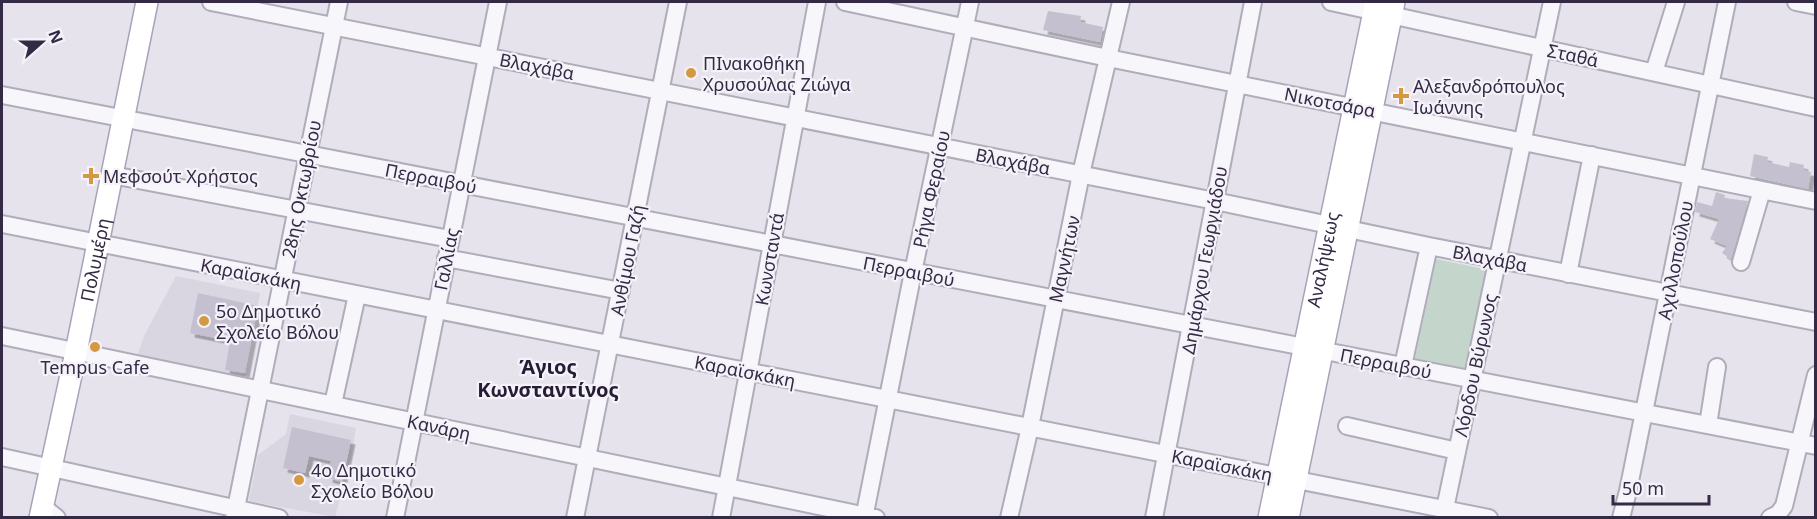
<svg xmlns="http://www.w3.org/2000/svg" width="1817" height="519" font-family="'Noto Sans',sans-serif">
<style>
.built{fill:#d9d5e1}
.green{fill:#c4d6cc}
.building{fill:#c5c0cf;filter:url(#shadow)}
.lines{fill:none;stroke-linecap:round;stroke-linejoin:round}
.minor-casing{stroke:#b1acba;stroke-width:20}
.major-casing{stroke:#a9a2b8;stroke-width:24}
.minor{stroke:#f7f6fa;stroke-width:16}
.major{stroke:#fff;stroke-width:21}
.poi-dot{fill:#d59843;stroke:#f5f3f9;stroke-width:2}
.labels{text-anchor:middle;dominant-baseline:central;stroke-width:4.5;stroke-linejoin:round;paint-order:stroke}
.street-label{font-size:18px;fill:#342a45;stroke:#f5f3f9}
.poi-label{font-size:18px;fill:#342a45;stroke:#f5f3f9;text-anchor:start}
.neighbourhood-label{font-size:20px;font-weight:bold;fill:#261c36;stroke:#f5f3f9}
</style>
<defs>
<filter id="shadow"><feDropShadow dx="4.5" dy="4.5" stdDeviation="0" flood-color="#0004"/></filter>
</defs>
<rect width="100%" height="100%" fill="#e6e3ec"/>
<path class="built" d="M 176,276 L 260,293 L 245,377 L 137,357 L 144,336 Z
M 290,414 L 356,428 L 351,458 L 335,517 L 249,501 L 258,455 L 286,434 Z"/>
<path class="green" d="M 1436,259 L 1489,270 L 1466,374 L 1414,363 Z"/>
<path class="building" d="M 1048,11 L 1081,16 L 1080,22 L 1103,27 L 1100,42 L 1043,30 Z
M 1754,154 L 1768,157 L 1767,162 L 1789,167 L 1790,162 L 1804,165 L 1803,170 L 1811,172 L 1808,189 L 1750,176 Z
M 1716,192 L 1725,195 L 1724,198 L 1748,201 L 1731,259 L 1722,253 L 1727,246 L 1710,239 L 1719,219 L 1695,212 L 1697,202 L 1712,206 Z
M 198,293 L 258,306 L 245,373 L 225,370 L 230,341 L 190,333 Z
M 292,427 L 351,440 L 342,482 L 328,478 L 331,461 L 309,456 L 305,473 L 283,468 Z"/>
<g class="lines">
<defs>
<path id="minor" d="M 211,2 L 1215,201 L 1429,246 L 1816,322
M 845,2 L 1108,58 L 1816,201
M 1331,2 L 1816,108
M 1796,2 L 1816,6
M 1654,72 L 1676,2
M 2,95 L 1816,446
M 112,175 L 450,239
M 2,224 L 1489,518
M 446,258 L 621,291
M 1741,262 L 1762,190
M 1568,274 L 1592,155
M 2,336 L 876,518
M 1403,366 L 1429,246
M 333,404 L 357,295
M 1708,425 L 1717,367
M 1347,426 L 1457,451
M 2,457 L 279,518
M 42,506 L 57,518
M 234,518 L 339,2
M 395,518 L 498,2
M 575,518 L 678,2
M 721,518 L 817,2
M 864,518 L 913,272 L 970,2
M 1009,518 L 1030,427 L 1081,174 L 1121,2
M 1154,518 L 1253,2
M 1443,518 L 1552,2
M 1621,518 L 1628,491 L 1727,2
M 1770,518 L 1778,514 L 1784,506 L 1816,375"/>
<g id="major">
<path id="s1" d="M 40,518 L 76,352 L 147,2"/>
<path id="s2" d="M 1269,518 L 1376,2"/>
<path d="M 1288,518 L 1394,2"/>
</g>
</defs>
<use href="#minor" class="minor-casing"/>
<use href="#major" class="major-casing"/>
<use href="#minor" class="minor"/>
<use href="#major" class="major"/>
</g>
<g class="poi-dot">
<circle cx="691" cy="73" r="6"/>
<path d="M1398 87h6v6h6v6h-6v6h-6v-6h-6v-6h6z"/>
<path d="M88 167h6v6h6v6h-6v6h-6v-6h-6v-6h6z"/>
<circle cx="204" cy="321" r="6"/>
<circle cx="95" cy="347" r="6"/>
<circle cx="299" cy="480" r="6"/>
</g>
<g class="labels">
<g class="street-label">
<text transform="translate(1573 55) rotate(12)">Σταθά</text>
<text transform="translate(537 66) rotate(11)">Βλαχάβα</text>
<text transform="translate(1330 102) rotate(11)">Νικοτσάρα</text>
<text transform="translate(1013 161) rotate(11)">Βλαχάβα</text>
<text transform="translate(431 178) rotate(11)">Περραιβού</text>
<text transform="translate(301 189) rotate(-79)">28ης Οκτωβρίου</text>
<text transform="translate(931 189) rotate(-78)">Ρήγα Φεραίου</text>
<text transform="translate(1490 258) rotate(11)">Βλαχάβα</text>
<text transform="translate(446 259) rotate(-79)">Γαλλίας</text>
<text transform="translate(769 259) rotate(-80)">Κωνσταντά</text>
<text transform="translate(1064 259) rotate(-78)">Μαγνήτων</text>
<text stroke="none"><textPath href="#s1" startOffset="264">Πολυμέρη</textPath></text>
<text transform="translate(627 260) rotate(-79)">Ανθίμου Γαζή</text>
<text transform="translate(1204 260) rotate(-80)">Δημάρχου Γεωργιάδου</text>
<text stroke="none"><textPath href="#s2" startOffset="264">Αναλήψεως</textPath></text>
<text transform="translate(1675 260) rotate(-79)">Αχιλλοπούλου</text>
<text transform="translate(909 271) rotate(11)">Περραιβού</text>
<text transform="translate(251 274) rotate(11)">Καραϊσκάκη</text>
<text transform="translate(1386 363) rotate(11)">Περραιβού</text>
<text transform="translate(1475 365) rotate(-78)">Λόρδου Βύρωνος</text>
<text transform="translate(745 371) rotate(11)">Καραϊσκάκη</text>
<text transform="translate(439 427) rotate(12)">Κανάρη</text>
<text transform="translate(1222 465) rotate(11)">Καραϊσκάκη</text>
</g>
<g class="poi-label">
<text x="703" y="63">ΠΙνακοθήκη<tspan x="703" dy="21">Χρυσούλας Ζιώγα</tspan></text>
<text x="1413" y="86">Αλεξανδρόπουλος<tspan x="1413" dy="21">Ιωάννης</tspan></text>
<text x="103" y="176">Μεφσούτ Χρήστος</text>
<text x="216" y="311">5ο Δημοτικό<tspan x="216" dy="21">Σχολείο Βόλου</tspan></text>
<text x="95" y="367" text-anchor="middle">Tempus Cafe</text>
<text x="311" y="470">4ο Δημοτικό<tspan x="311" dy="21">Σχολείο Βόλου</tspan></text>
</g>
<g class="neighbourhood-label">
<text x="548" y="366">Άγιος<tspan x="548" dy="23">Κωνσταντίνος</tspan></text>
</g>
</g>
<rect width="1817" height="519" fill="none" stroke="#342a45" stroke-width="6"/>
<g transform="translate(42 42) rotate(69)" stroke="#f5f3f9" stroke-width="4.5" paint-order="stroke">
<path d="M0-4.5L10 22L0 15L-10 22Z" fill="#342a45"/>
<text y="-9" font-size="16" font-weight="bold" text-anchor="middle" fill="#342a45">N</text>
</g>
<path d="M1613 495v9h96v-9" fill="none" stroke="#342a45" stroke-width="3"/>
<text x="1622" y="495" font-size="18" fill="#342a45" stroke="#f5f3f9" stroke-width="4.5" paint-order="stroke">50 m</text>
</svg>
